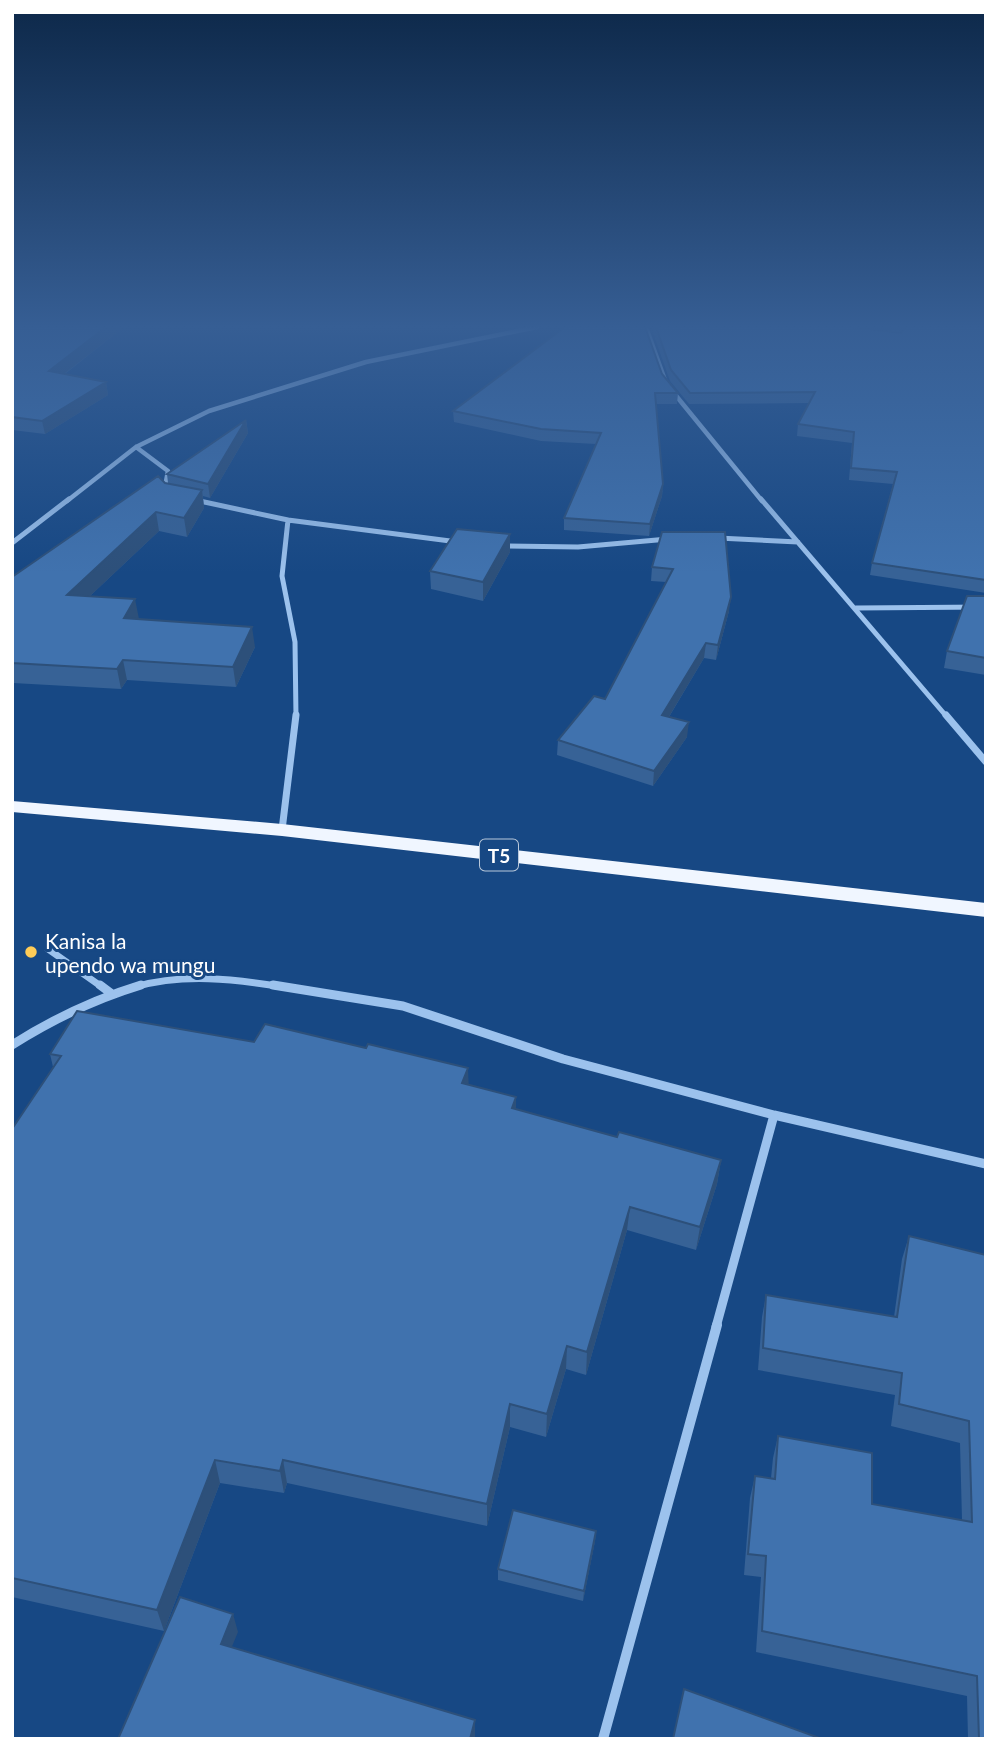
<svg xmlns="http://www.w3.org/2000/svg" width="998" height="1751" font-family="Lato,sans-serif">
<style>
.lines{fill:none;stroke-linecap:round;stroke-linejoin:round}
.minor-far4{stroke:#9cc2ed;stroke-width:4.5}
.minor-far3{stroke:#9cc2ed;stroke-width:5}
.minor-far2{stroke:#9cc2ed;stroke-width:7}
.minor-far1{stroke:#9cc2ed;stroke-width:9}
.minor{stroke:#9cc2ed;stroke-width:10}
.trunk{fill:#f0f6ff;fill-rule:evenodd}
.wall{fill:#376296}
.shaded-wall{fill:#2d507a}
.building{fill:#4072ae;stroke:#2d507a;stroke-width:2}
.poi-dot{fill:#ffcc57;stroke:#174884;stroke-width:2.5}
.labels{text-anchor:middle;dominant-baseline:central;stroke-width:6;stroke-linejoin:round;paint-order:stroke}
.shield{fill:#174884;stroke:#b9c8da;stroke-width:2}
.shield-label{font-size:19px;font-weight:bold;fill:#fff}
.poi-label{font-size:21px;fill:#fff;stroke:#174884;text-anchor:start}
</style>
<rect width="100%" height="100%" fill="#174884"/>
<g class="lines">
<path class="minor-far4" d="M 646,327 L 666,383
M 673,392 L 762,501
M 136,447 L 168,471 L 164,492
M 195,500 L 198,501
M 67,501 L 136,447 L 209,411 L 366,362 L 537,327"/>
<path class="minor-far3" d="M 761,499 L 947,717
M 195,500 L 288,520 L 282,576 L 295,642 L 296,717
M 288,520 L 458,542
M 718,538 L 798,542
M 12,543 L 69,499
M 502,546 L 578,547 L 668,539
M 856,608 L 986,607"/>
<path class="minor-far2" d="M 946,715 L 986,762
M 282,830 L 296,715
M 48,949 L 102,987
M 135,987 C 183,973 234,979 284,987"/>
<path class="minor-far1" d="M 100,985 L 112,994
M 273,985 L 403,1006 L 563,1059 L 774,1115 L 986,1164
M 12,1045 C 53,1019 95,999 141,985
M 716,1327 L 774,1115"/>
<path class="minor" d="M 603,1739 L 717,1325"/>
<path class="trunk" d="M 12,801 L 282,824 L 986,903 L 986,917 L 282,836 L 12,812 Z"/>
</g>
<path class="wall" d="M 12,327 L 124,327 L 65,374 L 106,382 L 108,395 L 45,434 L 12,430 Z
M 651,327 L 986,327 L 986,593 L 870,575 L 872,563 L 893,484 L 849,480 L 852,443 L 797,436 L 798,424 L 809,403 L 689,404 L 670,381 Z
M 662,374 L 678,393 L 677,404 L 656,404 L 663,484 L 662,496 L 649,536 L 564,530 L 564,518 L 596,444 L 541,441 L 454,422 L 453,411 Z
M 246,420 L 248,433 L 210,498 L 203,496 L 204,508 L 187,537 L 159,531 L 90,596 L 139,619 L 255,647 L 236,687 L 127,680 L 121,689 L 13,683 L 12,684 L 12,577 L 165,483 L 168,483 L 167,474 Z
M 662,532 L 729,611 L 716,660 L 704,658 L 669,717 L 687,737 L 653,786 L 557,755 L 558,740 L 605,699 L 666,582 L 651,581 L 652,567 Z
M 510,534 L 510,552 L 483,601 L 431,589 L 430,571 Z
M 986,596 L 986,675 L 944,668 L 947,651 Z
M 50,1054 L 469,1085 L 516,1097 L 516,1109 L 617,1137 L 721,1160 L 717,1184 L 696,1250 L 627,1230 L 586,1375 L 566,1369 L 546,1437 L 510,1427 L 487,1526 L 287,1483 L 284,1493 L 220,1483 L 164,1631 L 12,1597 L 12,1129 L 53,1067 Z
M 909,1236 L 986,1255 L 986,1739 L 968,1739 L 967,1696 L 756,1652 L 761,1577 L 744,1575 L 750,1498 L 755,1476 L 771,1478 L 773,1458 L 778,1436 L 872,1504 L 962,1520 L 960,1443 L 891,1426 L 895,1395 L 758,1370 L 762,1317 L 766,1295 L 894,1317 L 902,1259 Z
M 596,1531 L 595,1541 L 583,1601 L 498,1580 L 498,1569 Z"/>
<path class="shaded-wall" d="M 106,327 L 124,327 L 51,384 L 49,371 Z
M 106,382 L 108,395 L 45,434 L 42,421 Z
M 246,420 L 248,433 L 210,498 L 208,484 Z
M 663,484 L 662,496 L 649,536 L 650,524 Z
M 202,490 L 204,508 L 187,537 L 184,518 Z
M 156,512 L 159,531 L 71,614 L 67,595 Z
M 510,534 L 510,552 L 483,601 L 483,582 Z
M 731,597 L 729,611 L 716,660 L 718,645 Z
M 135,599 L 139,619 L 124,618 Z
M 252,627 L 255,647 L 236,687 L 233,667 Z
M 706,643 L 704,658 L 661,730 L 662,715 Z
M 123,660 L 127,680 L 121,689 L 117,669 Z
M 689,722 L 687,737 L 653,786 L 654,771 Z
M 468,1068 L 469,1092 L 462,1083 Z
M 516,1097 L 516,1121 L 512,1108 Z
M 721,1160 L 717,1184 L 696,1250 L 700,1227 Z
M 630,1207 L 627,1230 L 586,1375 L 587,1352 Z
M 567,1346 L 566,1369 L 546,1437 L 547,1414 Z
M 510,1404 L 510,1427 L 487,1526 L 487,1504 Z
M 215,1460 L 220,1483 L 164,1631 L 157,1610 Z
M 283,1460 L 287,1483 L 284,1493 L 280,1471 Z
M 596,1531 L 595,1541 L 583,1601 L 584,1591 Z
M 233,1614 L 238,1632 L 226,1661 L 221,1644 Z
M 475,1720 L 475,1739 L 470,1739 Z"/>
<path class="building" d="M 12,327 L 106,327 L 49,371 L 106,382 L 42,421 L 12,417 Z
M 565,327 L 645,327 L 662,374 L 678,393 L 655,393 L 663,484 L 650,524 L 564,518 L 601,433 L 541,429 L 453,411 Z
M 656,327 L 853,327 L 901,333 L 906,327 L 986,327 L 986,580 L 872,563 L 897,472 L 851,468 L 854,432 L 798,424 L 815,392 L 690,393 L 671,370 Z
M 246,420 L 208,484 L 167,474 Z
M 158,476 L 165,483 L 202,490 L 184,518 L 156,512 L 67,595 L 135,599 L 124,618 L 252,627 L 233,667 L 123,660 L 117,669 L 12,663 L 12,577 Z
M 457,529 L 510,534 L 483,582 L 430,571 Z
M 662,532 L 725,532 L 731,597 L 718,645 L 706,643 L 662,715 L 689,722 L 654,771 L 558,740 L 594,696 L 605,699 L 673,569 L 652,567 Z
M 967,596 L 986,596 L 986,658 L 947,651 Z
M 77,1011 L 254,1042 L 265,1024 L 366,1048 L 368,1044 L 468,1068 L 462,1083 L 516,1097 L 512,1108 L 617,1137 L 619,1132 L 721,1160 L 700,1227 L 630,1207 L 587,1352 L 567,1346 L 547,1414 L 510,1404 L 487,1504 L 283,1460 L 280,1471 L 215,1460 L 157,1610 L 12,1578 L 12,1129 L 61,1056 L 50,1054 Z
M 909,1236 L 986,1255 L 986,1739 L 979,1739 L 977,1676 L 762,1631 L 766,1556 L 748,1554 L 755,1476 L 775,1479 L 778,1436 L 872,1453 L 872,1504 L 972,1522 L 969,1421 L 899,1404 L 902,1373 L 763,1348 L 766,1295 L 897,1317 Z
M 513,1510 L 596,1531 L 584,1591 L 498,1569 Z
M 180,1597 L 233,1614 L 221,1644 L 475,1720 L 470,1739 L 118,1739 Z
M 684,1689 L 822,1739 L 673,1739 Z"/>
<linearGradient id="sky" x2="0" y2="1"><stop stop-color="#0d2849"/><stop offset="0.57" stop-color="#365e94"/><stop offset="1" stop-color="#365e94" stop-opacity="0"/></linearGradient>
<rect width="998" height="573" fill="url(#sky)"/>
<circle class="poi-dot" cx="31" cy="952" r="7"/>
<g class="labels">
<rect class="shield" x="480" y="839.5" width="38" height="31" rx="5"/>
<g class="shield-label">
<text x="499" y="855">T5</text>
</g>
<g class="poi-label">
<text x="45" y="940">Kanisa la<tspan x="45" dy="24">upendo wa mungu</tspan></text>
</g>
</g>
<rect width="998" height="1751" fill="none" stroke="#ffffff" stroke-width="28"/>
</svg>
